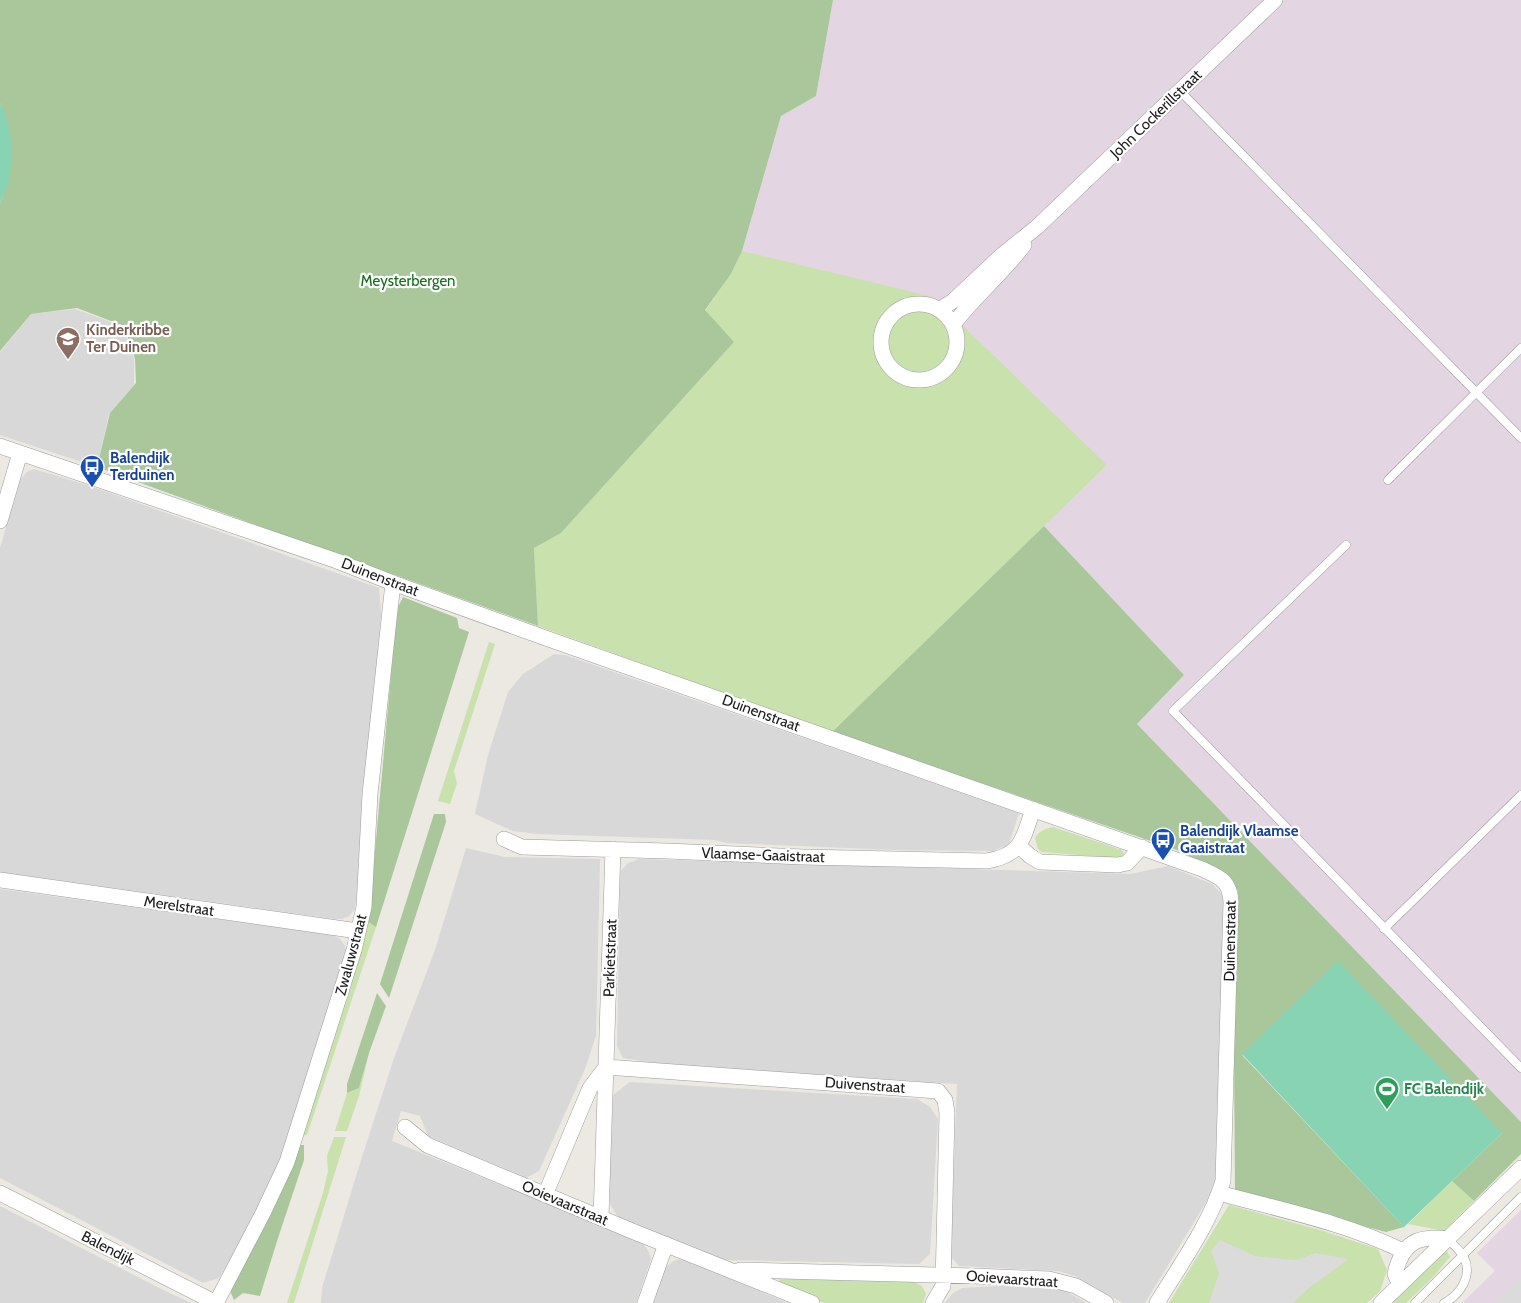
<svg xmlns="http://www.w3.org/2000/svg" width="1521" height="1303" font-family="Cabin,sans-serif">
<style>
.residential{fill:#d9d8d8}
.industrial{fill:#e4d5e2}
.grass{fill:#c8e1ad}
.forest{fill:#a9c79b}
.pitch{fill:#88d3b3}
.parking{fill:#dbdbdb}
.lines{fill:none;stroke-linecap:round;stroke-linejoin:round}
.service-casing{stroke:#9c9c9c;stroke-width:9}
.minor-casing{stroke:#9c9c9c;stroke-width:16}
.service{stroke:#fff;stroke-width:8}
.minor{stroke:#fff;stroke-width:15}
.labels{text-anchor:middle;dominant-baseline:central;stroke-width:4.5;stroke-linejoin:round;paint-order:stroke}
.street-label{font-size:15px;fill:#1b1b1b;stroke:#fff}
.park-label{font-size:15px;fill:#176c1b;stroke:#fff}
.education-label{font-size:15px;font-weight:bold;fill:#785e54;stroke:#fff;text-anchor:start}
.transit-label{font-size:15px;font-weight:bold;fill:#164399;stroke:#fff;text-anchor:start}
.leisure-label{font-size:15px;font-weight:bold;fill:#27864d;stroke:#fff;text-anchor:start}
</style>
<rect width="100%" height="100%" fill="#ece8e2"/>
<path class="residential" d="M 75,309 L 123,326 L 134,359 L 134,385 L 109,414 L 97,467 L 0,435 L 0,352 L 31,314 Z
M 34,469 L 90,486 L 379,588 L 381,614 L 370,766 L 355,909 L 349,916 L 342,919 L 335,919 L 0,872 L 0,548 L 20,480 L 27,472 Z
M 554,654 L 565,655 L 1019,813 L 1009,844 L 993,851 L 897,850 L 727,843 L 715,840 L 537,834 L 513,831 L 475,814 L 488,755 L 508,692 L 523,674 Z
M 466,848 L 505,857 L 600,859 L 596,1036 L 585,1069 L 539,1171 L 526,1178 L 428,1136 L 420,1116 L 401,1111 L 392,1141 L 637,1240 L 644,1245 L 649,1252 L 651,1259 L 636,1303 L 321,1303 L 322,1288 L 360,1163 L 394,1058 L 435,950 Z
M 639,859 L 1130,874 L 1168,866 L 1212,884 L 1224,896 L 1215,1180 L 1208,1199 L 1145,1303 L 1123,1303 L 1075,1276 L 1058,1271 L 959,1266 L 951,1257 L 951,1237 L 957,1084 L 663,1064 L 623,1058 L 617,1046 L 620,878 L 621,871 L 628,863 Z
M 0,889 L 333,935 L 340,939 L 345,946 L 346,954 L 276,1171 L 238,1247 L 219,1278 L 203,1283 L 0,1178 Z
M 630,1082 L 917,1099 L 930,1107 L 938,1119 L 930,1254 L 919,1264 L 724,1260 L 634,1226 L 619,1219 L 611,1206 L 609,1195 L 613,1095 Z
M 0,1206 L 161,1289 L 191,1303 L 0,1303 Z
M 682,1259 L 687,1260 L 788,1303 L 653,1303 L 665,1268 L 675,1260 Z
M 1016,1285 L 1054,1288 L 1066,1291 L 1086,1303 L 945,1303 L 952,1294 L 962,1288 Z"/>
<path class="industrial" d="M 833,0 L 1521,0 L 1521,1122 L 1137,724 L 1184,675 L 1044,526 L 1107,465 L 742,251 L 781,116 L 816,96 Z
M 1521,1210 L 1521,1303 L 1462,1303 L 1495,1271 L 1477,1253 Z"/>
<path class="grass" d="M 742,251 L 933,297 L 1107,465 L 832,732 L 538,626 L 534,548 L 561,533 L 734,342 L 705,311 L 731,274 Z
M 489,642 L 495,644 L 454,771 L 457,783 L 450,804 L 438,801 Z
M 1053,827 L 1122,850 L 1124,854 L 1122,857 L 1116,858 L 1042,852 L 1038,849 L 1035,838 C 1040,831 1044,829 1053,827 Z
M 367,921 L 376,927 L 307,1135 L 301,1136 Z
M 369,1053 L 359,1096 L 347,1131 L 335,1131 L 347,1093 L 359,1088 Z
M 334,1137 L 346,1137 L 294,1303 L 287,1303 L 323,1193 L 328,1171 L 327,1156 Z
M 1452,1181 L 1474,1201 L 1444,1231 L 1408,1224 Z
M 1229,1205 L 1320,1230 L 1378,1249 L 1387,1270 L 1380,1291 L 1367,1303 L 1169,1303 Z
M 1446,1250 L 1450,1257 L 1434,1276 L 1406,1303 L 1392,1303 Z
M 779,1277 L 914,1282 L 922,1286 L 926,1294 L 923,1303 L 824,1303 L 782,1286 L 779,1281 Z"/>
<path class="forest" d="M 0,0 L 833,0 L 816,96 L 781,116 L 742,251 L 731,274 L 705,310 L 734,342 L 561,533 L 534,548 L 538,626 L 297,540 L 97,467 L 110,413 L 136,383 L 135,359 L 124,326 L 77,308 L 31,314 L 0,351 L 0,203 L 8,182 L 2,108 L 0,103 Z
M 1044,526 L 1184,675 L 1137,724 L 1521,1122 L 1521,1154 L 1474,1201 L 1452,1181 L 1502,1133 L 1242,1055 L 1404,1227 L 1386,1232 L 1235,1192 L 1234,1055 L 1238,891 L 1227,874 L 1177,850 L 832,732 Z
M 403,597 L 457,618 L 459,628 L 469,632 L 376,927 L 367,921 L 372,884 L 397,609 Z
M 434,814 L 445,814 L 446,822 L 389,998 L 380,984 Z
M 377,993 L 386,1006 L 369,1053 L 359,1088 L 347,1093 L 347,1084 Z
M 299,1145 L 304,1145 L 304,1160 L 278,1238 L 260,1296 L 243,1293 L 234,1300 L 231,1293 L 231,1286 Z"/>
<path class="pitch" d="M 0,103 C 13,125 13,156 9,181 C 7,188 3,195 0,203 Z
M 1338,961 L 1502,1133 L 1404,1227 L 1242,1054 Z"/>
<path class="parking" d="M 1220,1240 L 1255,1256 L 1296,1260 L 1316,1253 L 1349,1259 L 1310,1287 L 1293,1303 L 1209,1303 L 1219,1273 L 1211,1251 Z
M 1521,1277 L 1521,1303 L 1494,1303 Z"/>
<g class="lines">
<defs>
<path id="service" d="M 1180,91 L 1521,438
M 1388,480 L 1521,348
M 1346,545 L 1173,711 L 1521,1068
M 1384,929 L 1521,795
M 1415,1303 L 1521,1197
M 1444,1303 C 1460,1295 1473,1276 1464,1257 C 1460,1250 1453,1245 1448,1239"/>
<path id="minor" d="M881 342a38 38 0 1 1 76 0a38 38 0 1 1-76 0Z
M 939,310 L 953,301 L 1002,255 L 1037,227 L 1275,0
M 953,325 C 974,297 1002,274 1024,245
M 0,446 L 337,561 L 393,583 L 554,641 L 1202,869 C 1219,877 1230,880 1231,902 L 1223,1181 C 1210,1224 1180,1265 1157,1303
M 0,521 L 20,453
M 504,839 L 522,847 L 667,851 L 803,857 L 987,861 C 1022,855 1023,839 1033,809
M 1019,846 L 1030,856 L 1040,862 L 1118,865 L 1127,863 L 1142,847
M 0,880 L 358,931
M 606,1067 L 938,1091 L 945,1100 L 947,1113 L 943,1286 L 933,1303
M 405,1127 L 427,1145 L 632,1231 L 812,1303
M 0,1193 L 216,1303
M 1219,1193 C 1281,1210 1346,1223 1403,1251
M 545,1195 L 590,1088 L 606,1067
M 601,1218 L 613,849
M 740,1270 L 974,1276 L 1049,1279 L 1076,1286 L 1106,1303
M 1400,1285 L 1395,1274 C 1402,1243 1417,1235 1448,1239
M 216,1303 L 263,1213 L 287,1162 L 354,950 L 364,907 L 370,794 L 393,583
M 645,1303 L 666,1244
M 1381,1303 L 1521,1168"/>
</defs>
<use href="#service" class="service-casing"/>
<use href="#minor" class="minor-casing"/>
<use href="#service" class="service"/>
<use href="#minor" class="minor"/>
</g>
<defs>
<symbol id="school-pin" viewBox="-11 -11 22 30"><path d="M0 17L-7.5 6A9.5 9.5 0 1 1 7.5 6Z" fill="#8d6e63" stroke="#fff"/><path d="M0-5L7-2L0 1L-7-2ZM-4 1L0 2.5L4 1V4Q0 6-4 4Z" fill="#fff"/></symbol>
<symbol id="bus-pin" viewBox="-11 -11 22 30"><path d="M0 17L-7.5 6A9.5 9.5 0 1 1 7.5 6Z" fill="#1a4fb4" stroke="#fff"/><path d="M-5-6H5V4H4V6H2V4H-2V6H-4V4H-5ZM-3.5-4V0h7V-4ZM-3.5 1.2v1.5H-2V1.2ZM2 1.2v1.5H3.5V1.2Z" fill="#fff"/></symbol>
<symbol id="stadium-pin" viewBox="-11 -11 22 30"><path d="M0 17L-7.5 6A9.5 9.5 0 1 1 7.5 6Z" fill="#2e9e5b" stroke="#fff"/><path d="M0-5a6.5 5 0 1 0 0 10a6.5 5 0 1 0 0-10ZM-3.5-1.8h7v3.6h-7Z" fill="#fff"/></symbol>
</defs>
<g fill-rule="evenodd">
<use href="#school-pin" x="54" y="325" width="28" height="38"/>
<use href="#bus-pin" x="78" y="453" width="28" height="38"/>
<use href="#bus-pin" x="1149" y="826" width="28" height="38"/>
<use href="#stadium-pin" x="1373" y="1075" width="28" height="38"/>
</g>
<g class="labels">
<g class="street-label">
<text transform="translate(1156 114) rotate(-44)">John Cockerillstraat</text>
<text transform="translate(380 577) rotate(21)">Duinenstraat</text>
<text transform="translate(761 713) rotate(20)">Duinenstraat</text>
<text transform="translate(763 855) rotate(2)">Vlaamse-Gaaistraat</text>
<text transform="translate(179 906) rotate(8)">Merelstraat</text>
<text transform="translate(1230 941) rotate(-89)">Duinenstraat</text>
<text transform="translate(351 955) rotate(-75)">Zwaluwstraat</text>
<text transform="translate(610 958) rotate(-88)">Parkietstraat</text>
<text transform="translate(865 1085) rotate(4)">Duivenstraat</text>
<text transform="translate(565 1203) rotate(23)">Ooievaarstraat</text>
<text transform="translate(108 1248) rotate(27)">Balendijk</text>
<text transform="translate(1012 1279) rotate(4)">Ooievaarstraat</text>
</g>
<g class="park-label">
<text x="408" y="281">Meysterbergen</text>
</g>
<g class="education-label">
<text x="86" y="330">Kinderkribbe<tspan x="86" dy="17">Ter Duinen</tspan></text>
</g>
<g class="transit-label">
<text x="110" y="458">Balendijk<tspan x="110" dy="17">Terduinen</tspan></text>
<text x="1180" y="831">Balendijk Vlaamse<tspan x="1180" dy="17">Gaaistraat</tspan></text>
</g>
<g class="leisure-label">
<text x="1404" y="1089">FC Balendijk</text>
</g>
</g>
</svg>
